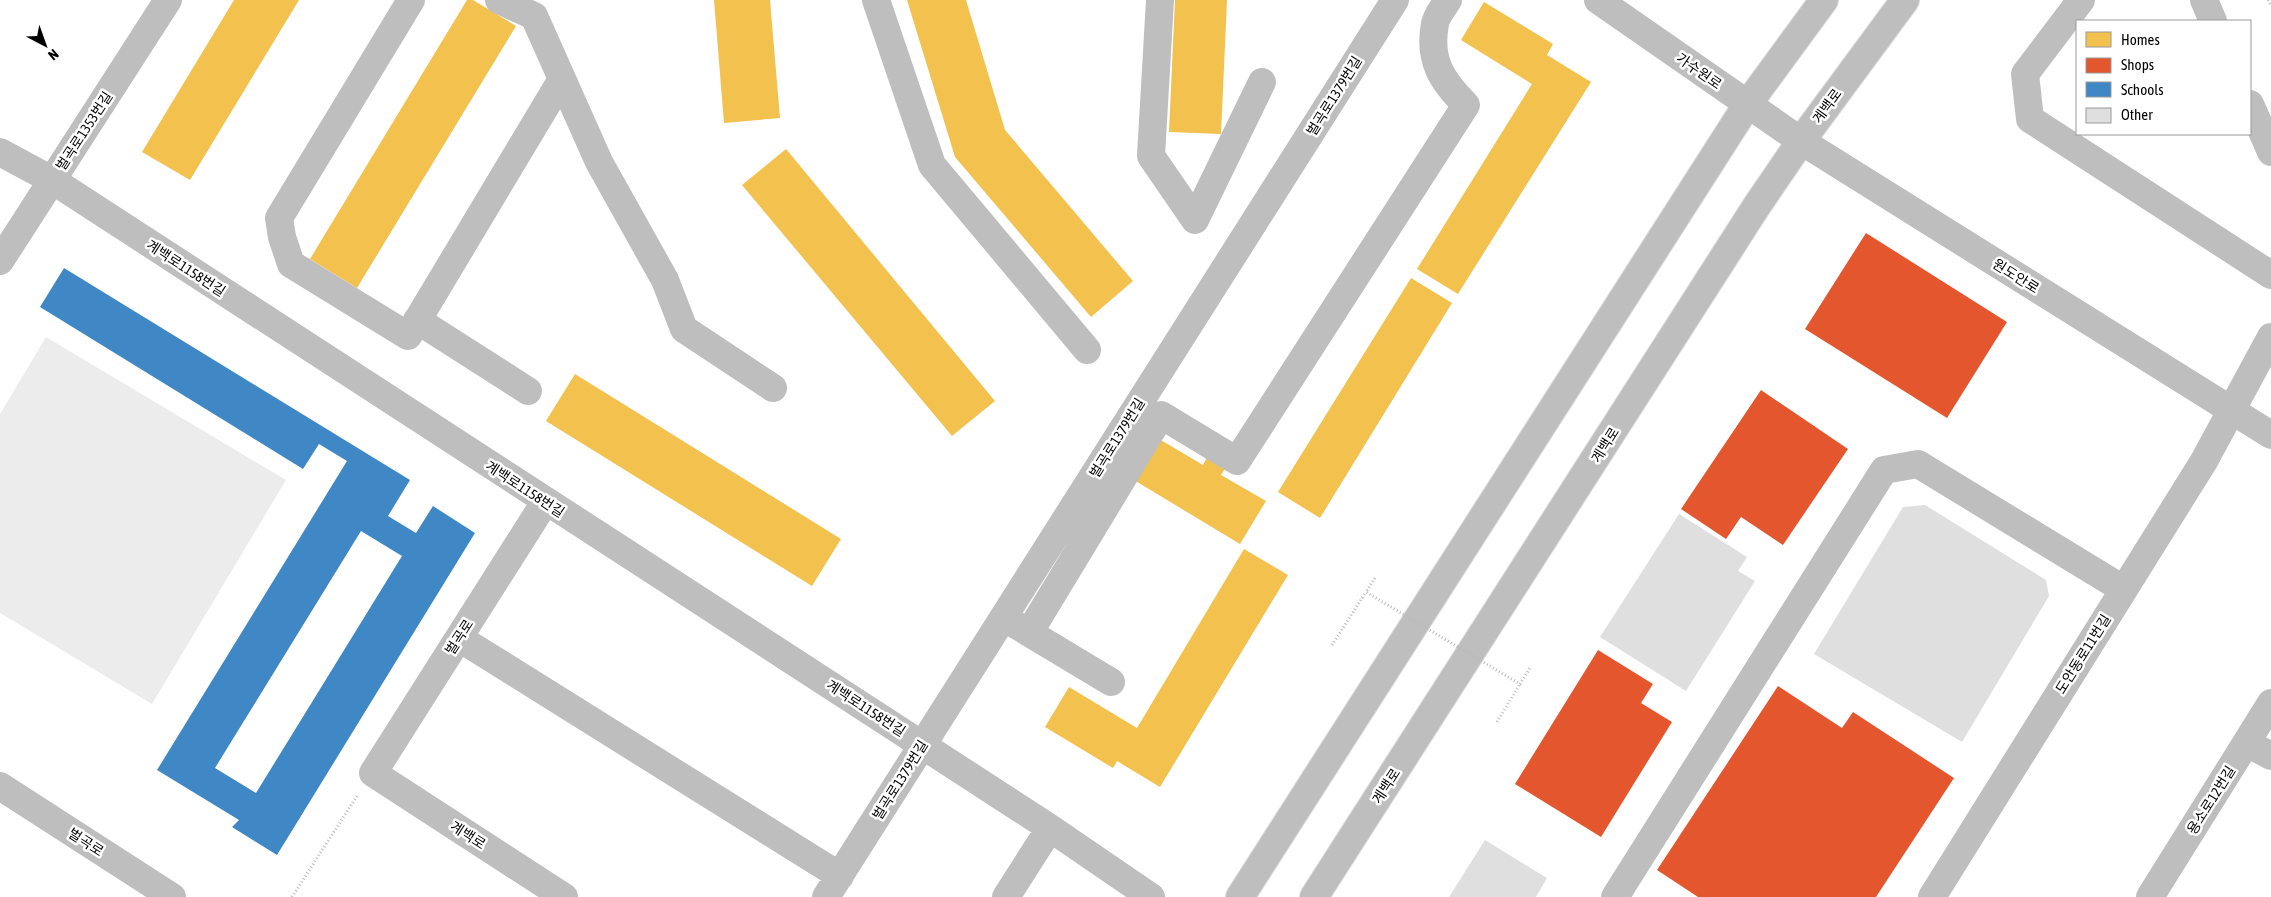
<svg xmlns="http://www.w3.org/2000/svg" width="2271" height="897" font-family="'Asap Condensed','Noto Sans KR',sans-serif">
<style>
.green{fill:#ececec}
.homes{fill:#f2c14e}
.shops{fill:#e4572e}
.schools{fill:#3f88c5;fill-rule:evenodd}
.building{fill:#dfdfdf}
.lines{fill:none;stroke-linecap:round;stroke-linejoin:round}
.major-casing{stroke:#dbdbdb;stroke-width:30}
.path{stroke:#b9b9b9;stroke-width:3;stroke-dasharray:1 2.5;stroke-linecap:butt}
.minor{stroke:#bebebe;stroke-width:28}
.major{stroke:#bebebe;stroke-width:28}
.path-bridge{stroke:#b9b9b9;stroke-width:3;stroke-dasharray:1 2.5;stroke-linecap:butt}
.labels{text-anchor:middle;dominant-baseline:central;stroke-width:5;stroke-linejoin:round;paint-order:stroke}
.street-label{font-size:14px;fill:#000;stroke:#fff}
</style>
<rect width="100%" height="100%" fill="#fff"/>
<path class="green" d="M 46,337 L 286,480 L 152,704 L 0,613 L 0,414 Z"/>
<path class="homes" d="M 234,0 L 299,0 L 190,180 L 142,152 Z
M 467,0 L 473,0 L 516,26 L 357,288 L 310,259 Z
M 714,0 L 770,0 L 780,118 L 724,123 Z
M 907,0 L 966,0 L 1005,130 L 1133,281 L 1091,317 L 955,157 Z
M 1175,0 L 1227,0 L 1221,134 L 1169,132 Z
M 1484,2 L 1553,44 L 1547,55 L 1591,82 L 1458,294 L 1417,269 L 1532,84 L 1461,40 Z
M 786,149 L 995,401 L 952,436 L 742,185 Z
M 1411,278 L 1452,303 L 1320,518 L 1278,492 Z
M 575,374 L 841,539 L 812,586 L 546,421 Z
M 1154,436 L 1203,465 L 1209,453 L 1228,464 L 1221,475 L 1266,501 L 1240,544 L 1129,477 Z
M 1244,549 L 1288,575 L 1160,787 L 1117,761 L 1113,768 L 1045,727 L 1069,687 L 1137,728 Z"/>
<path class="shops" d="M 1866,233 L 2007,322 L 1947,418 L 1805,329 Z
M 1761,390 L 1848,449 L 1783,545 L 1741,517 L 1726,539 L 1681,509 Z
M 1598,650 L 1653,684 L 1641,703 L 1672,722 L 1601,837 L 1515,784 Z
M 1778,686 L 1842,728 L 1853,712 L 1954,778 L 1876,897 L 1698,897 L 1657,870 Z"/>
<path class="schools" d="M 64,268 L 410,480 L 388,516 L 416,533 L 433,506 L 475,533 L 277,855 L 232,827 L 239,820 L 157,770 L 347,461 L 319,444 L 303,469 L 40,307 ZM 361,531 L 402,556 L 256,793 L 215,768 Z"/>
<path class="building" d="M 1925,505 L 2046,580 L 2049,596 L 1962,742 L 1814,654 L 1903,507 Z
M 1679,514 L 1747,557 L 1738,571 L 1755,581 L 1686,691 L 1600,637 Z
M 1485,840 L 1547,878 L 1536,897 L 1449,897 Z"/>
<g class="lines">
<defs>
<path id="major" d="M 1240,897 L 1747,105 L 1824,0
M 1314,897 L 1756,207 L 1801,141 L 1905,0"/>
</defs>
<use href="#major" class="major-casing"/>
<path class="path" d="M 2268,0 L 2271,5
M 1332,645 L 1366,592
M 1497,722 L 1520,684
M 292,897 L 357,796"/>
<path class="minor" d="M 411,0 L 279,218 L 282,237 L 291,264 L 408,336 L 562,79
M 499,0 L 534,16 L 599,162 L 665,280 L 684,329 L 773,388
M 876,0 L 932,165 L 1087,350
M 1160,0 L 1151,156 L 1195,220 L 1262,82
M 1598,0 L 1801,141 L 2271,435
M 2081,0 L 2025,74 L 2030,119 L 2271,275
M 2204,0 L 2213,21
M 2250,104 L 2271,152
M 0,152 L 52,180 L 1050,828 L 1151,897
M 0,261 L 168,0
M 417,320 L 528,391
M 545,502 L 373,773 L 564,897
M 1013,623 L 1111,682
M 1029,633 L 1161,415 L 1237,461 L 1466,105 C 1442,81 1428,60 1435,24 C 1436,16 1444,7 1448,0
M 459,638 L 840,876
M 2247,743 L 2271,756
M 0,786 L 172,897
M 826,897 L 1395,0
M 1006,897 L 1050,828
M 1615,897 L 1884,470 L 1918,464 L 2123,589
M 1932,897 L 2204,461 L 2271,337
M 2150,897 L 2271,703"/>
<use href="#major" class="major"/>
<path class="path-bridge" d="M 1375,578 L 1366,592 L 1520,684 L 1530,668"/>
</g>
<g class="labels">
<g class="street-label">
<text transform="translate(1699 71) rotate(35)">가수원로</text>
<text transform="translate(1334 96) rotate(-58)">벌곡로1379번길</text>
<text transform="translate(1827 106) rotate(-54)">계백로</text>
<text transform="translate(84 131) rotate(-57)">벌곡로1353번길</text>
<text transform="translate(186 268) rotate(33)">계백로1158번길</text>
<text transform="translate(2016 276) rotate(32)">원도안로</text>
<text transform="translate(1117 438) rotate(-58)">벌곡로1379번길</text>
<text transform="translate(1605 445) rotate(-58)">계백로</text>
<text transform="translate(525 489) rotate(33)">계백로1158번길</text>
<text transform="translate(459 637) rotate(-57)">벌곡로</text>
<text transform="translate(2083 654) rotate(-58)">도안동로11번길</text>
<text transform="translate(866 708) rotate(33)">계백로1158번길</text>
<text transform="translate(900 780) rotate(-58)">벌곡로1379번길</text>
<text transform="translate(1386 786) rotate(-57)">계백로</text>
<text transform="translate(2211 800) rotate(-58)">용소로12번길</text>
<text transform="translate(468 835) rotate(33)">계백로</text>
<text transform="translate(86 842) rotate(33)">벌곡로</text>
</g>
</g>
<rect x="2076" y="20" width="175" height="115" fill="#ffffff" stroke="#999999"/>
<rect x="2086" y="32" width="25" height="15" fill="#f2c14e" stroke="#999999"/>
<text x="2121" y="45" font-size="15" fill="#000000">Homes</text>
<rect x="2086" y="58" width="25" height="15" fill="#e4572e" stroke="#999999"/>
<text x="2121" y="70" font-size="15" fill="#000000">Shops</text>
<rect x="2086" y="82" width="25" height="15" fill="#3f88c5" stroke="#999999"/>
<text x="2121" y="95" font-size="15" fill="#000000">Schools</text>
<rect x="2086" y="108" width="25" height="15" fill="#dfdfdf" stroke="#999999"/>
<text x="2121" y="120" font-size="15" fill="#000000">Other</text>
<g transform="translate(45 45) rotate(139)" stroke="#ffffff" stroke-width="4" paint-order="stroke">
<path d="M0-4L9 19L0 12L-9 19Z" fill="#000000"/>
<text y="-8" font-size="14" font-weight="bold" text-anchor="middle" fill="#000000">N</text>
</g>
</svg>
